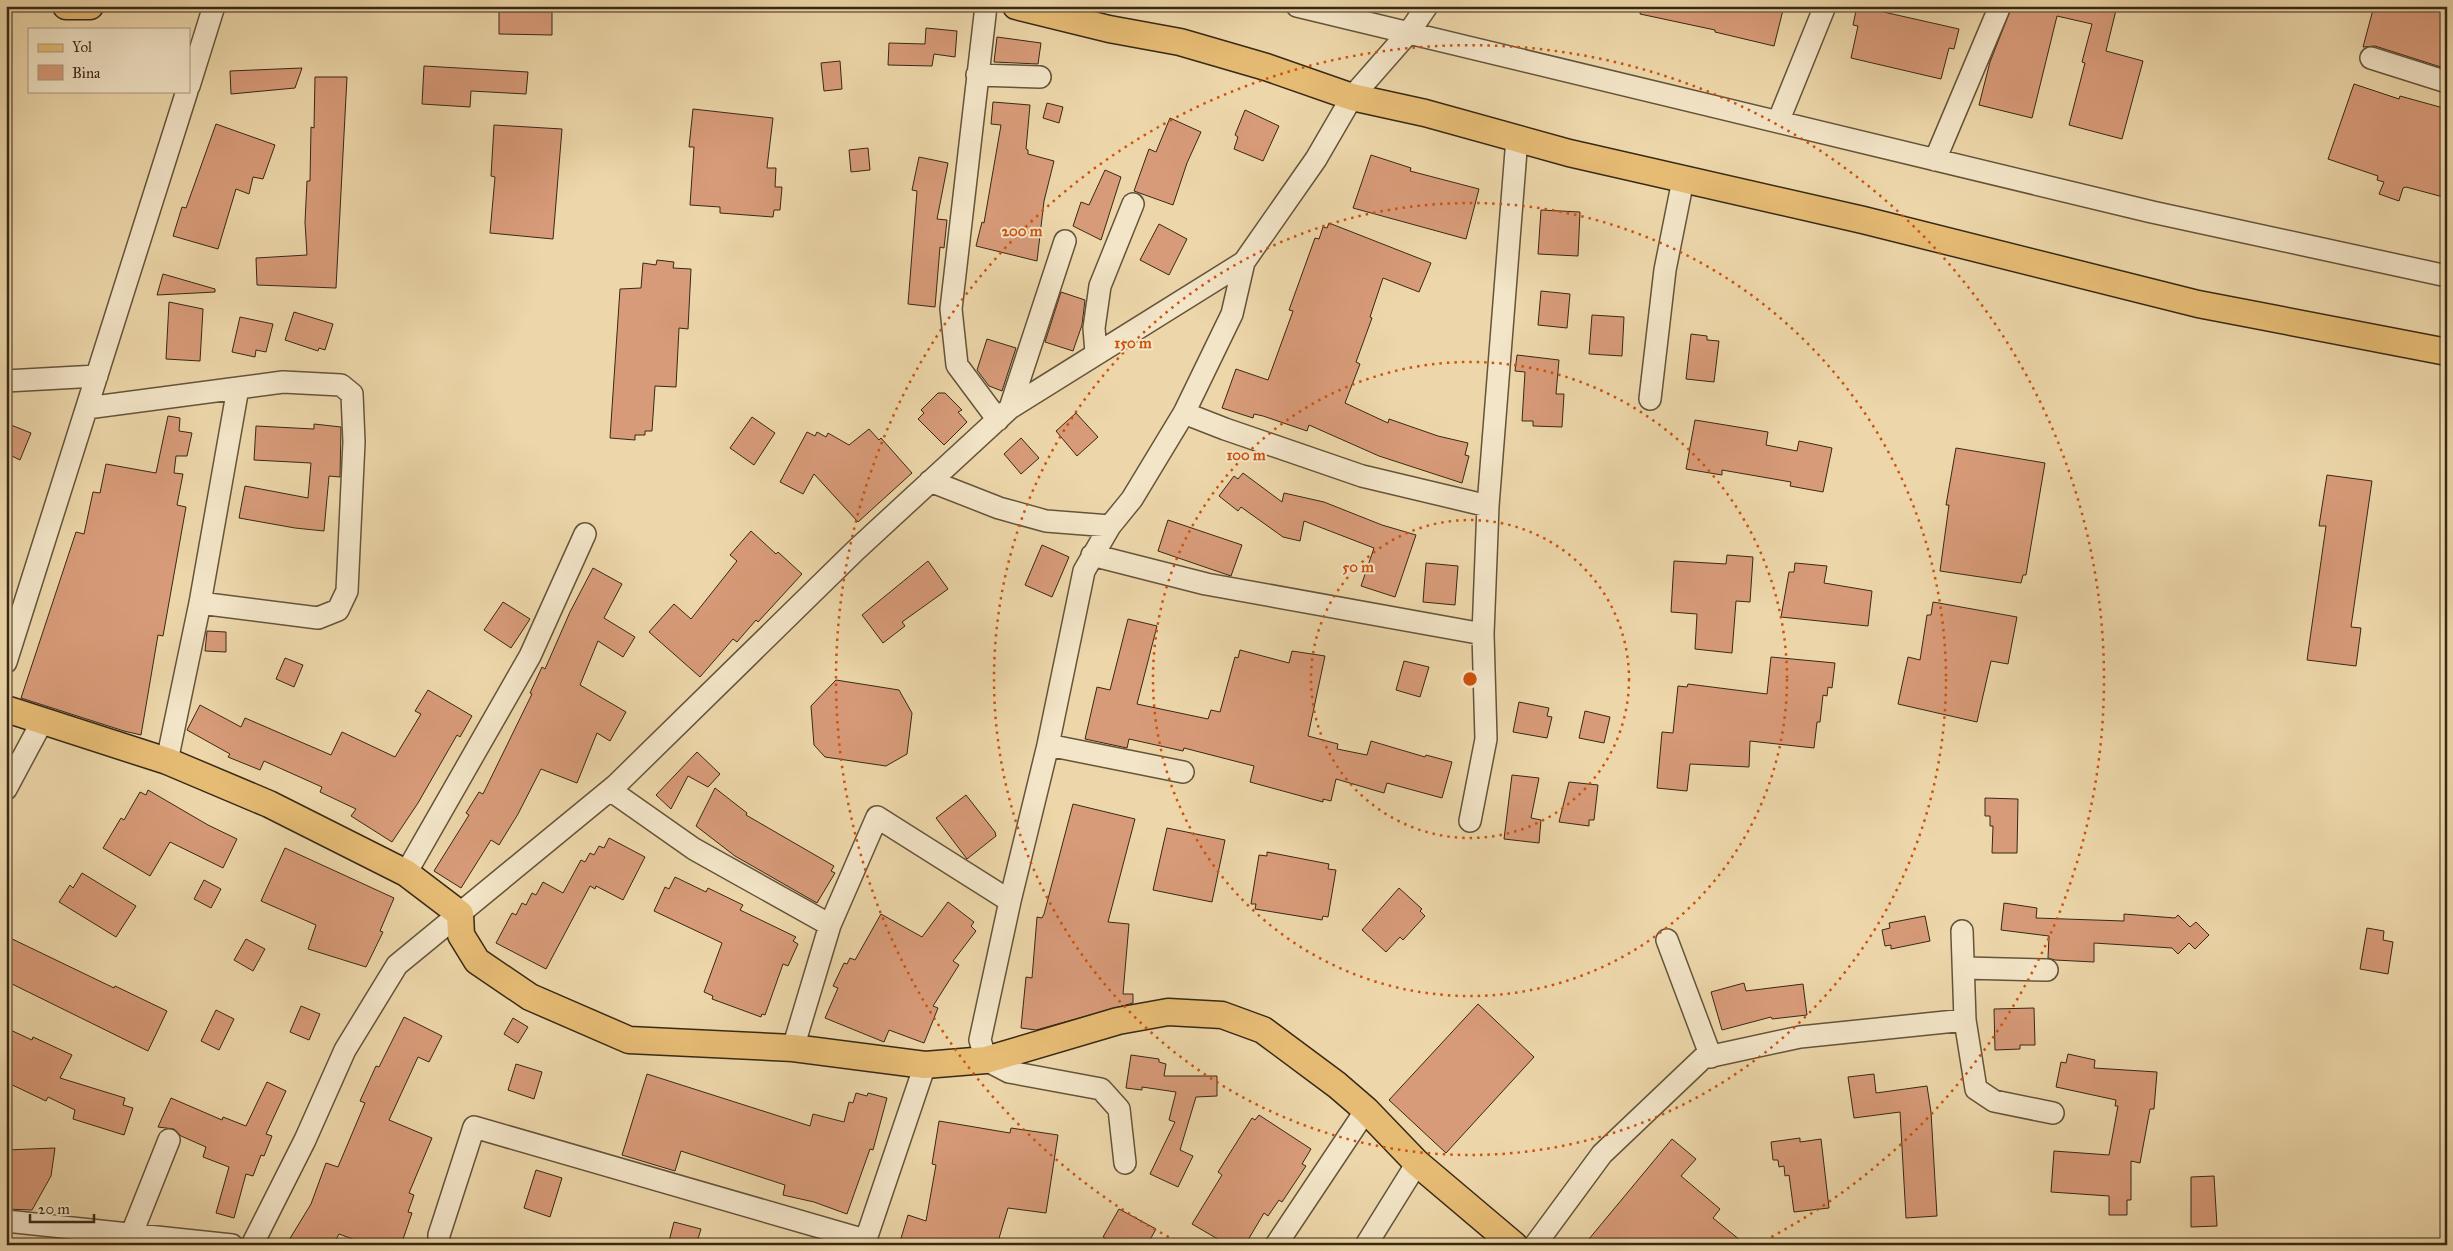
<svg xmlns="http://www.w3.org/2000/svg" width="2453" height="1251" font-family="'IM FELL Great Primer',serif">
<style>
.building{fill:#d89b79;stroke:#382815}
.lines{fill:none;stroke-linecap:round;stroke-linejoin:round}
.minor-casing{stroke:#65543a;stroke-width:24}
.major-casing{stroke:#382815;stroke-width:29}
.minor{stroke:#f3e5c8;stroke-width:21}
.major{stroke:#e6bc75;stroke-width:26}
.ring{fill:none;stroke:#ce520d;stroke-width:2.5;stroke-dasharray:2.5 5}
.centre{fill:#ce520d;stroke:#f3e5c8;stroke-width:2.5}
.ring-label{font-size:15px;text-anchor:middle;font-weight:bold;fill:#ce520d;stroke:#f3e5c8;stroke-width:4;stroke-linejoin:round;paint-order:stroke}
</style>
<rect width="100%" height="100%" fill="#edd7aa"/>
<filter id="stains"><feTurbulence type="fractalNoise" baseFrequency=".004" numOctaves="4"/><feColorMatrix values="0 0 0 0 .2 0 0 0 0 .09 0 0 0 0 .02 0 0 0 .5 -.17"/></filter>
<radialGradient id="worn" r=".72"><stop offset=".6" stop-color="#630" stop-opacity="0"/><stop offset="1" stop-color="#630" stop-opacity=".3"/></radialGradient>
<path class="building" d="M 1641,6 L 1784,6 L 1774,46 L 1715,32 L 1715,30 L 1640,14 Z
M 1857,6 L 1959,29 L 1954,49 L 1949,48 L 1941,79 L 1851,58 L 1858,26 L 1853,25 Z
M 2012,6 L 2117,6 L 2106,51 L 2143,61 L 2122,139 L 2069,125 L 2085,63 L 2082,62 L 2092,24 L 2057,16 L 2032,118 L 1979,105 L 1990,62 Z
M 2374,6 L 2447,6 L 2447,69 L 2375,46 L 2363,47 Z
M 499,12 L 552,12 L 552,35 L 499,34 Z
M 926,28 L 957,31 L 955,57 L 934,54 L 932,66 L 888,65 L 889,43 L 925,44 Z
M 997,37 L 1041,43 L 1038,64 L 994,62 Z
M 840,61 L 842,89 L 824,91 L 821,63 Z
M 424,66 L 528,72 L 526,94 L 471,91 L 470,107 L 422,104 Z
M 302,68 L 295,88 L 231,94 L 230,71 Z
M 315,77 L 347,77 L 336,288 L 257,285 L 256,258 L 307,255 L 305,222 L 307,181 L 310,181 L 311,127 L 314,128 Z
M 2354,84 L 2399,99 L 2400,96 L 2447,109 L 2447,198 L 2406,187 L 2403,188 L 2399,201 L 2379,194 L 2384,182 L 2377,180 L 2378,176 L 2328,159 Z
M 993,102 L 1030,105 L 1026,149 L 1028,150 L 1028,154 L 1054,161 L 1044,201 L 1037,261 L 976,246 L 982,222 L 984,223 L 1001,125 L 991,124 Z
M 1047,103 L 1063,107 L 1059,123 L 1043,118 Z
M 693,109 L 773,118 L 767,168 L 776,168 L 775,187 L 782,187 L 780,210 L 774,210 L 773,217 L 720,213 L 720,207 L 690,205 L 694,147 L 689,147 Z
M 1245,110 L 1279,126 L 1263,161 L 1234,149 L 1238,137 L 1235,135 Z
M 1170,118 L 1201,132 L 1187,163 L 1173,205 L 1134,191 L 1149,149 L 1156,152 Z
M 216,124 L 275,145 L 263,179 L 253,177 L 249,194 L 236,189 L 218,249 L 173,236 L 182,207 L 186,208 Z
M 494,125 L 562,129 L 553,239 L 490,233 L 495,177 L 491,176 Z
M 868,148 L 870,170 L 851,172 L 849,150 Z
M 1371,155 L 1411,168 L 1410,171 L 1479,189 L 1466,239 L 1353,208 Z
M 919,157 L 948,163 L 937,219 L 947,220 L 944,248 L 940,247 L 935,307 L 908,304 L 917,191 L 912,190 Z
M 1105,170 L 1121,177 L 1101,240 L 1073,226 L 1081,202 L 1089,205 Z
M 1541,210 L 1580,212 L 1578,256 L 1538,254 Z
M 1329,223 L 1431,263 L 1419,292 L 1383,278 L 1370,317 L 1372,318 L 1356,362 L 1360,364 L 1345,403 L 1388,423 L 1389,419 L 1438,436 L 1468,443 L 1465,455 L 1469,456 L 1462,483 L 1379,456 L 1309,425 L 1307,431 L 1263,416 L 1254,414 L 1253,418 L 1222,408 L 1236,369 L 1268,380 L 1293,311 L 1289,310 L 1315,238 L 1319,239 L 1323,227 L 1327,228 Z
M 1159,224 L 1187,239 L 1169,275 L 1140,260 Z
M 657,260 L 674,262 L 673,268 L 691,269 L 688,329 L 679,328 L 676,387 L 655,386 L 652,431 L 645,431 L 645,435 L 635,435 L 635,440 L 610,438 L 620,289 L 641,288 L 643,263 L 656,265 Z
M 163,274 L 215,289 L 215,292 L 157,295 Z
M 1541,291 L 1570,294 L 1567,328 L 1538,325 Z
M 1061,292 L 1085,300 L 1082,325 L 1073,351 L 1045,342 Z
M 169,302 L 203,309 L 200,361 L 166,359 Z
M 294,312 L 333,324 L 325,350 L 319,348 L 318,351 L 285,340 Z
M 1592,315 L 1624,317 L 1622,356 L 1589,354 Z
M 240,317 L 273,324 L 266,352 L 256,350 L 255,357 L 232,352 Z
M 1691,334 L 1707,336 L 1707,340 L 1719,341 L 1714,382 L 1686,379 Z
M 987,339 L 1016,348 L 1002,391 L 989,386 L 977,370 Z
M 1517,355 L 1559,360 L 1556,394 L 1564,394 L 1562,427 L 1533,426 L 1533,421 L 1522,421 L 1525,372 L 1515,371 Z
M 938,393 L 945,393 L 962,410 L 958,412 L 967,422 L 944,445 L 918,419 L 924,413 L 921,410 Z
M 1076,413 L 1098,437 L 1077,456 L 1056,431 Z
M 168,416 L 180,418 L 179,431 L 192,433 L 187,456 L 176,456 L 174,473 L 183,474 L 177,505 L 186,507 L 163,636 L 158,635 L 141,735 L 124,731 L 21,698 L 76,532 L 84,534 L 93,492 L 100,493 L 106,464 L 156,473 Z
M 752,417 L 775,433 L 754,465 L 730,448 Z
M 1695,420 L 1768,432 L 1766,445 L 1797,451 L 1799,441 L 1832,448 L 1823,492 L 1790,486 L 1791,482 L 1722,470 L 1722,475 L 1686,469 Z
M 6,423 L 31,433 L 20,460 L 6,453 Z
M 314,424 L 341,427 L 340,477 L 329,476 L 324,531 L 295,528 L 239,518 L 245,486 L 308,498 L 311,463 L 254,460 L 256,426 L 314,429 Z
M 869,429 L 879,440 L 881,438 L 912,473 L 858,522 L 814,474 L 803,494 L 780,482 L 807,432 L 815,436 L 817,432 L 826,437 L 828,433 L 849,445 Z
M 1021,438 L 1039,458 L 1021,474 L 1004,454 Z
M 1956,448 L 2045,463 L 2026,575 L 2023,575 L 2021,583 L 1940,571 L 1949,505 L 1946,505 Z
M 1243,473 L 1282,502 L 1284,493 L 1324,502 L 1382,525 L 1416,535 L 1395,597 L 1361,586 L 1374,548 L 1304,521 L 1300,541 L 1283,537 L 1241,507 L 1238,511 L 1219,496 L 1234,476 L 1238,479 Z
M 2327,475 L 2372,481 L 2351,627 L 2361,628 L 2356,666 L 2307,660 L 2326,526 L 2319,526 Z
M 1168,520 L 1242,545 L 1231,576 L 1158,551 Z
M 751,531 L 776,554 L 778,552 L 802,574 L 758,622 L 756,620 L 737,642 L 733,639 L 700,677 L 649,632 L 674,604 L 691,619 L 737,561 L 730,555 Z
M 1042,545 L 1069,557 L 1052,597 L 1025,585 Z
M 1727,555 L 1753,557 L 1750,602 L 1736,601 L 1732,653 L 1695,649 L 1697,614 L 1671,612 L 1674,561 L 1726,564 Z
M 928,561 L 948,589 L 902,622 L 905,626 L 883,643 L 862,615 Z
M 1426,563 L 1458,566 L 1455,605 L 1423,602 Z
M 1795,563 L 1827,566 L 1824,583 L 1872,591 L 1868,626 L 1781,617 L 1789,572 L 1794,572 Z
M 593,568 L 622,584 L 604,618 L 635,637 L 623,657 L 598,641 L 580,685 L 626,712 L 610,741 L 597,733 L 577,783 L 541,769 L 518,814 L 499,845 L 491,840 L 461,888 L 434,871 L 469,815 L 466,813 L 479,792 L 483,794 L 532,694 L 530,693 L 542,667 L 545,669 L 570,612 Z
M 503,602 L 530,619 L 511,648 L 484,630 Z
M 1933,602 L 2017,617 L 2008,664 L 1991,661 L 1977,722 L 1898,704 L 1908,657 L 1920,660 L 1927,615 L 1931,615 Z
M 1128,619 L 1157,626 L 1137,704 L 1208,719 L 1211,710 L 1220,712 L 1235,657 L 1238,658 L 1240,650 L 1289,663 L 1292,651 L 1325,656 L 1308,736 L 1338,744 L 1337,749 L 1367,755 L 1371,741 L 1425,757 L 1426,755 L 1452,762 L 1442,798 L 1387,783 L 1384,793 L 1336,779 L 1331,801 L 1323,799 L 1323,802 L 1250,782 L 1254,766 L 1184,748 L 1183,751 L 1129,739 L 1127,748 L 1085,739 L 1097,687 L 1110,690 Z
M 207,631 L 226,632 L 226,652 L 205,651 Z
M 1771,657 L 1835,663 L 1832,688 L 1828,687 L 1827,696 L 1823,695 L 1820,722 L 1817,722 L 1814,748 L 1750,741 L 1749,767 L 1690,764 L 1687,791 L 1657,788 L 1662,732 L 1673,733 L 1678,686 L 1687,687 L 1688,684 L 1767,694 Z
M 285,658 L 303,665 L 294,687 L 276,679 Z
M 1404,661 L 1429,667 L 1420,697 L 1396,690 Z
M 836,680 L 899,690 L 912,713 L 907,754 L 886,766 L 825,757 L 814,745 L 811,706 Z
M 428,690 L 472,716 L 460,737 L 457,735 L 418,803 L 392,842 L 351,816 L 356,809 L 320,792 L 322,787 L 264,761 L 260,770 L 228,757 L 230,754 L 187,730 L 200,705 L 241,727 L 245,718 L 331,755 L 342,732 L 395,757 L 421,714 L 415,711 Z
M 1519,702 L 1549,708 L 1547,716 L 1552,717 L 1547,738 L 1513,732 Z
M 1585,711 L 1610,717 L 1604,743 L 1579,738 Z
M 697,752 L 720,774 L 708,787 L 688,776 L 671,809 L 656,795 Z
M 1512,775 L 1539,778 L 1531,818 L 1541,820 L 1539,843 L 1504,839 Z
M 1569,782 L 1598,785 L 1594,820 L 1589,820 L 1589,826 L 1559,822 Z
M 715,788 L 747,813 L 746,815 L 834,866 L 831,871 L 835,873 L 817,903 L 735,856 L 696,826 Z
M 148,790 L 208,825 L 237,839 L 223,868 L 170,842 L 150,876 L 103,848 L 121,818 L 124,820 L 140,792 L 146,795 Z
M 966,795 L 995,832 L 996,836 L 967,859 L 936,818 Z
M 1985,798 L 2018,799 L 2017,853 L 1992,853 L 1993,826 L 1990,826 L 1990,816 L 1985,816 Z
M 1073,804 L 1135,819 L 1108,922 L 1129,924 L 1123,994 L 1133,994 L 1133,1003 L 1036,1030 L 1021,1028 L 1026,977 L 1032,978 L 1037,917 L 1042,918 L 1044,914 Z
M 1167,828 L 1225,840 L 1212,902 L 1153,890 Z
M 609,838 L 645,857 L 623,900 L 596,886 L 595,889 L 590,886 L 546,969 L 496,943 L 512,913 L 516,915 L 522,903 L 526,905 L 532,893 L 536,895 L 543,882 L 563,893 L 581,860 L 585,862 L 590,853 L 594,855 L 599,846 L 604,848 Z
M 285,848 L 394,898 L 380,931 L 383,932 L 366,967 L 308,949 L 316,925 L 261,901 Z
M 1267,852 L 1329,864 L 1328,869 L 1336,870 L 1328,917 L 1323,916 L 1322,920 L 1255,909 L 1256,904 L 1251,904 L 1259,855 L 1267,856 Z
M 82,873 L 136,906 L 116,937 L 59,902 L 70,885 L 73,888 Z
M 675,877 L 706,892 L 708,888 L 743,905 L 740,910 L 796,937 L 793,941 L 798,944 L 788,966 L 783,964 L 765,1015 L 762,1014 L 761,1017 L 712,999 L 713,996 L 704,992 L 722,943 L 654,911 L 665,887 L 669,889 Z
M 204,880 L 221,889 L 211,908 L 194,899 Z
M 1399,888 L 1422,909 L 1420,911 L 1425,916 L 1403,940 L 1400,937 L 1386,952 L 1362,930 Z
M 948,902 L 974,922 L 971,926 L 976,931 L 953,961 L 959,965 L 933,1006 L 938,1008 L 924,1043 L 889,1030 L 884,1042 L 825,1018 L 838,988 L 833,986 L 844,963 L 847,964 L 850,958 L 855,960 L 881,914 L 922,937 Z
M 2004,903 L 2037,908 L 2036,918 L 2124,921 L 2124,914 L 2175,918 L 2178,915 L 2190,927 L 2196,922 L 2209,935 L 2195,949 L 2189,943 L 2178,954 L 2172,948 L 2094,943 L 2094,962 L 2055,960 L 2048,958 L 2049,936 L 2001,930 Z
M 1925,916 L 1930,941 L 1891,949 L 1891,945 L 1885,946 L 1882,930 L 1890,928 L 1889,923 Z
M 2367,928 L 2384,931 L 2383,940 L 2393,942 L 2388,974 L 2360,969 Z
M 6,936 L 114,988 L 115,986 L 167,1011 L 148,1051 L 6,981 Z
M 246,939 L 265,949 L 253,971 L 234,960 Z
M 1744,983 L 1746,991 L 1803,984 L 1807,1015 L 1772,1019 L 1771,1017 L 1722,1030 L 1711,992 Z
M 1478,1004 L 1534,1057 L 1446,1153 L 1389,1100 Z
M 301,1006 L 320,1014 L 309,1040 L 290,1032 Z
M 2034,1008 L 2035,1045 L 2020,1045 L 2020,1049 L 1995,1050 L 1994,1009 Z
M 216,1010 L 234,1019 L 219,1050 L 201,1041 Z
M 404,1017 L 442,1036 L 429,1062 L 418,1057 L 389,1120 L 432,1138 L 409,1193 L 414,1195 L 408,1212 L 412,1213 L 401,1245 L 369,1245 L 339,1234 L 333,1245 L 286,1245 L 311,1204 L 326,1163 L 338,1167 L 365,1103 L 360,1101 L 376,1066 L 379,1067 Z
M 513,1018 L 528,1027 L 518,1043 L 504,1034 Z
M 6,1028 L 32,1040 L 33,1037 L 72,1055 L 60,1078 L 125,1098 L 123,1105 L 133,1108 L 124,1135 L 73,1119 L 75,1110 L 48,1097 L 46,1101 L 6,1082 Z
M 2068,1054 L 2095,1060 L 2094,1068 L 2157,1072 L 2154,1109 L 2150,1109 L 2140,1163 L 2131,1161 L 2131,1200 L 2127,1200 L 2127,1215 L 2109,1215 L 2109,1196 L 2051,1192 L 2054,1151 L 2109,1155 L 2118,1106 L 2115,1106 L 2116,1100 L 2056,1087 L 2061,1062 L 2066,1063 Z
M 1131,1055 L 1159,1059 L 1159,1062 L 1166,1064 L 1164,1076 L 1217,1076 L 1217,1096 L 1196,1097 L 1180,1150 L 1193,1156 L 1178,1187 L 1150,1174 L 1175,1122 L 1169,1120 L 1176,1092 L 1142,1087 L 1142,1090 L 1126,1088 Z
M 516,1064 L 542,1072 L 534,1099 L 508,1090 Z
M 647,1074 L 810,1126 L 813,1114 L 844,1122 L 849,1102 L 853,1103 L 856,1093 L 867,1096 L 868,1093 L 887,1098 L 873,1150 L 870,1149 L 847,1214 L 814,1202 L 783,1195 L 785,1185 L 681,1151 L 675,1171 L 622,1155 Z
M 1874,1074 L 1876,1093 L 1927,1086 L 1931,1112 L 1937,1216 L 1906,1218 L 1900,1112 L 1854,1118 L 1848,1077 Z
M 267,1082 L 286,1091 L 266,1134 L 272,1136 L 264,1156 L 261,1155 L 253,1176 L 246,1174 L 234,1218 L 216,1213 L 229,1167 L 203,1157 L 206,1147 L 181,1136 L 174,1129 L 158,1127 L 171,1098 L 222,1120 L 223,1117 L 246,1126 Z
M 1259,1115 L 1311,1149 L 1302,1164 L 1306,1166 L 1282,1202 L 1279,1200 L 1268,1216 L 1264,1213 L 1245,1245 L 1228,1245 L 1192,1224 L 1222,1175 L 1218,1172 L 1252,1118 L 1255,1120 Z
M 939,1121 L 1010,1133 L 1011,1128 L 1058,1135 L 1046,1213 L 1008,1208 L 997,1245 L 899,1245 L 908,1215 L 926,1221 L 936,1165 L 932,1164 Z
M 1800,1138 L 1800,1142 L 1821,1139 L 1829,1208 L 1794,1212 L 1789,1175 L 1785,1176 L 1784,1166 L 1779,1167 L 1778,1160 L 1773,1160 L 1771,1142 Z
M 1672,1139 L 1696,1159 L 1681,1176 L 1720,1209 L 1713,1218 L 1746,1245 L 1584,1245 Z
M 55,1148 L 51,1176 L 32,1210 L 6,1209 L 6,1150 Z
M 536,1170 L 562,1178 L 550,1217 L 524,1208 Z
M 2214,1176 L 2217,1226 L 2191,1227 L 2191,1177 Z
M 1119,1209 L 1156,1229 L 1147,1245 L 1117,1245 L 1103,1237 Z
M 674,1222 L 701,1229 L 696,1245 L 668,1245 Z"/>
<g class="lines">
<defs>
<path id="minor" d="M 986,6 L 951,309 L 957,365 L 998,420
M 1297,6 L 2152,212 L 2447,276
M 2371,58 L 2447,82
M 977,75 L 1040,77
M 189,86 L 214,6
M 1778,122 L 1825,6
M 1935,160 L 2000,6
M 1096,353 L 1094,328 L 1100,286 L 1133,204
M 6,381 L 97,376
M 1650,399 L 1665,270 L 1683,180
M 87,408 L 238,388
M 1010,408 L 1065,241
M 1184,413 L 1225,429 L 1362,476 L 1488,506
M 930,481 L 999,508 L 1046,521 L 1110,526
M 1092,555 L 1206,584 L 1483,634
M 6,662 L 187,91
M 1048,745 L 1183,772
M 167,761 L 200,603 L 238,388 L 283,382 L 341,385 L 352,394 L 354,442 L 347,591 L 338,610 L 318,618 L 200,603
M 6,789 L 43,720
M 610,790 L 694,849 L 830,925
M 1470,821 L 1486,739 L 1483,634 L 1488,506 L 1517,138
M 406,873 L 530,656 L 585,534
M 1962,931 L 1965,1020
M 1667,940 L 1711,1057
M 1965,968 L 2047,970
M 793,1048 L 830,925 L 877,817 L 1010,901
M 1125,1163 L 1119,1109 L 1101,1089 L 1009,1072 L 986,1060 L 980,1040 L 1010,901 L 1048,745 L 1084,571 L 1110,526 L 1132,499 L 1184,413 L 1232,314 L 1244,262
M 6,1221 L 232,1245
M 132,1233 L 169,1140
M 252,1245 L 305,1140 L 345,1050 L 397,965 L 616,785 L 856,550 L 1010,408 L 1244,262 L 1316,159 L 1352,97 L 1409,32 L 1427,6
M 439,1245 L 439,1235 L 474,1127 L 865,1240
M 864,1245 L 925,1065
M 1276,1245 L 1366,1110
M 1366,1245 L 1417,1163
M 1535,1245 L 1602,1154 L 1703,1058 L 1800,1037 L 1965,1020 L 1976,1089 L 1994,1101 L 2053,1113"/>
<path id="major" d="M 66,6 L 90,6
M 1016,6 L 1109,29 L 1180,42 L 1266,67 L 1352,97 L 1425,113 L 1569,153 L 1863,220 L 2198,304 L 2447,352
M 6,709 L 167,761 L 269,804 L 406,873 L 460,914 L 461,935 L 477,961 L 530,997 L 629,1040 L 793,1048 L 925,1065 L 986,1060 L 1118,1021 L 1168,1012 L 1222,1015 L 1263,1030 L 1337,1085 L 1366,1110 L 1417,1163 L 1514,1245"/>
</defs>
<use href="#minor" class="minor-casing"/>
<use href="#major" class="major-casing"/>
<use href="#minor" class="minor"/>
<use href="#major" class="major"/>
</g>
<g class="ring">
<circle cx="1470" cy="679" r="159"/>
<circle cx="1470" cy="679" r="317"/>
<circle cx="1470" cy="679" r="476"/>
<path d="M1182 1244A634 634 0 1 1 1758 1244"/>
</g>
<circle cx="1470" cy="679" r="8" class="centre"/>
<g class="ring-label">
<text x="1022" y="236">200 m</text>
<text x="1133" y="348">150 m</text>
<text x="1246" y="460">100 m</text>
<text x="1358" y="572">50 m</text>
</g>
<rect width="2453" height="1251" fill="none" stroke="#edd7aa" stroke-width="25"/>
<rect x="8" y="8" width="2438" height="1236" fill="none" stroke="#382815" stroke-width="2.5"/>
<rect x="12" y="12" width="2428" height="1226" fill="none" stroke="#382815"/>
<rect x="28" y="28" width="162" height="65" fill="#f3e5c8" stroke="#a89980"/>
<rect x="38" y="44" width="25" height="8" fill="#e6bc75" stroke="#a89980"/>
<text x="72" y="52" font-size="15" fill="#382815">Yol</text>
<rect x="38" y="65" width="25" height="15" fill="#d89b79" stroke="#a89980"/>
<text x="72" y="78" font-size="15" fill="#382815">Bina</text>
<path d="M30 1214v8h64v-8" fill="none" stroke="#382815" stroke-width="2.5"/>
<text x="38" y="1214" font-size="15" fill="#382815" stroke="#f3e5c8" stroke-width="4" paint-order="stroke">20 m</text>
<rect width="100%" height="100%" filter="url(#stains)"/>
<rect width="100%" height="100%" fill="url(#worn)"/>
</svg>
